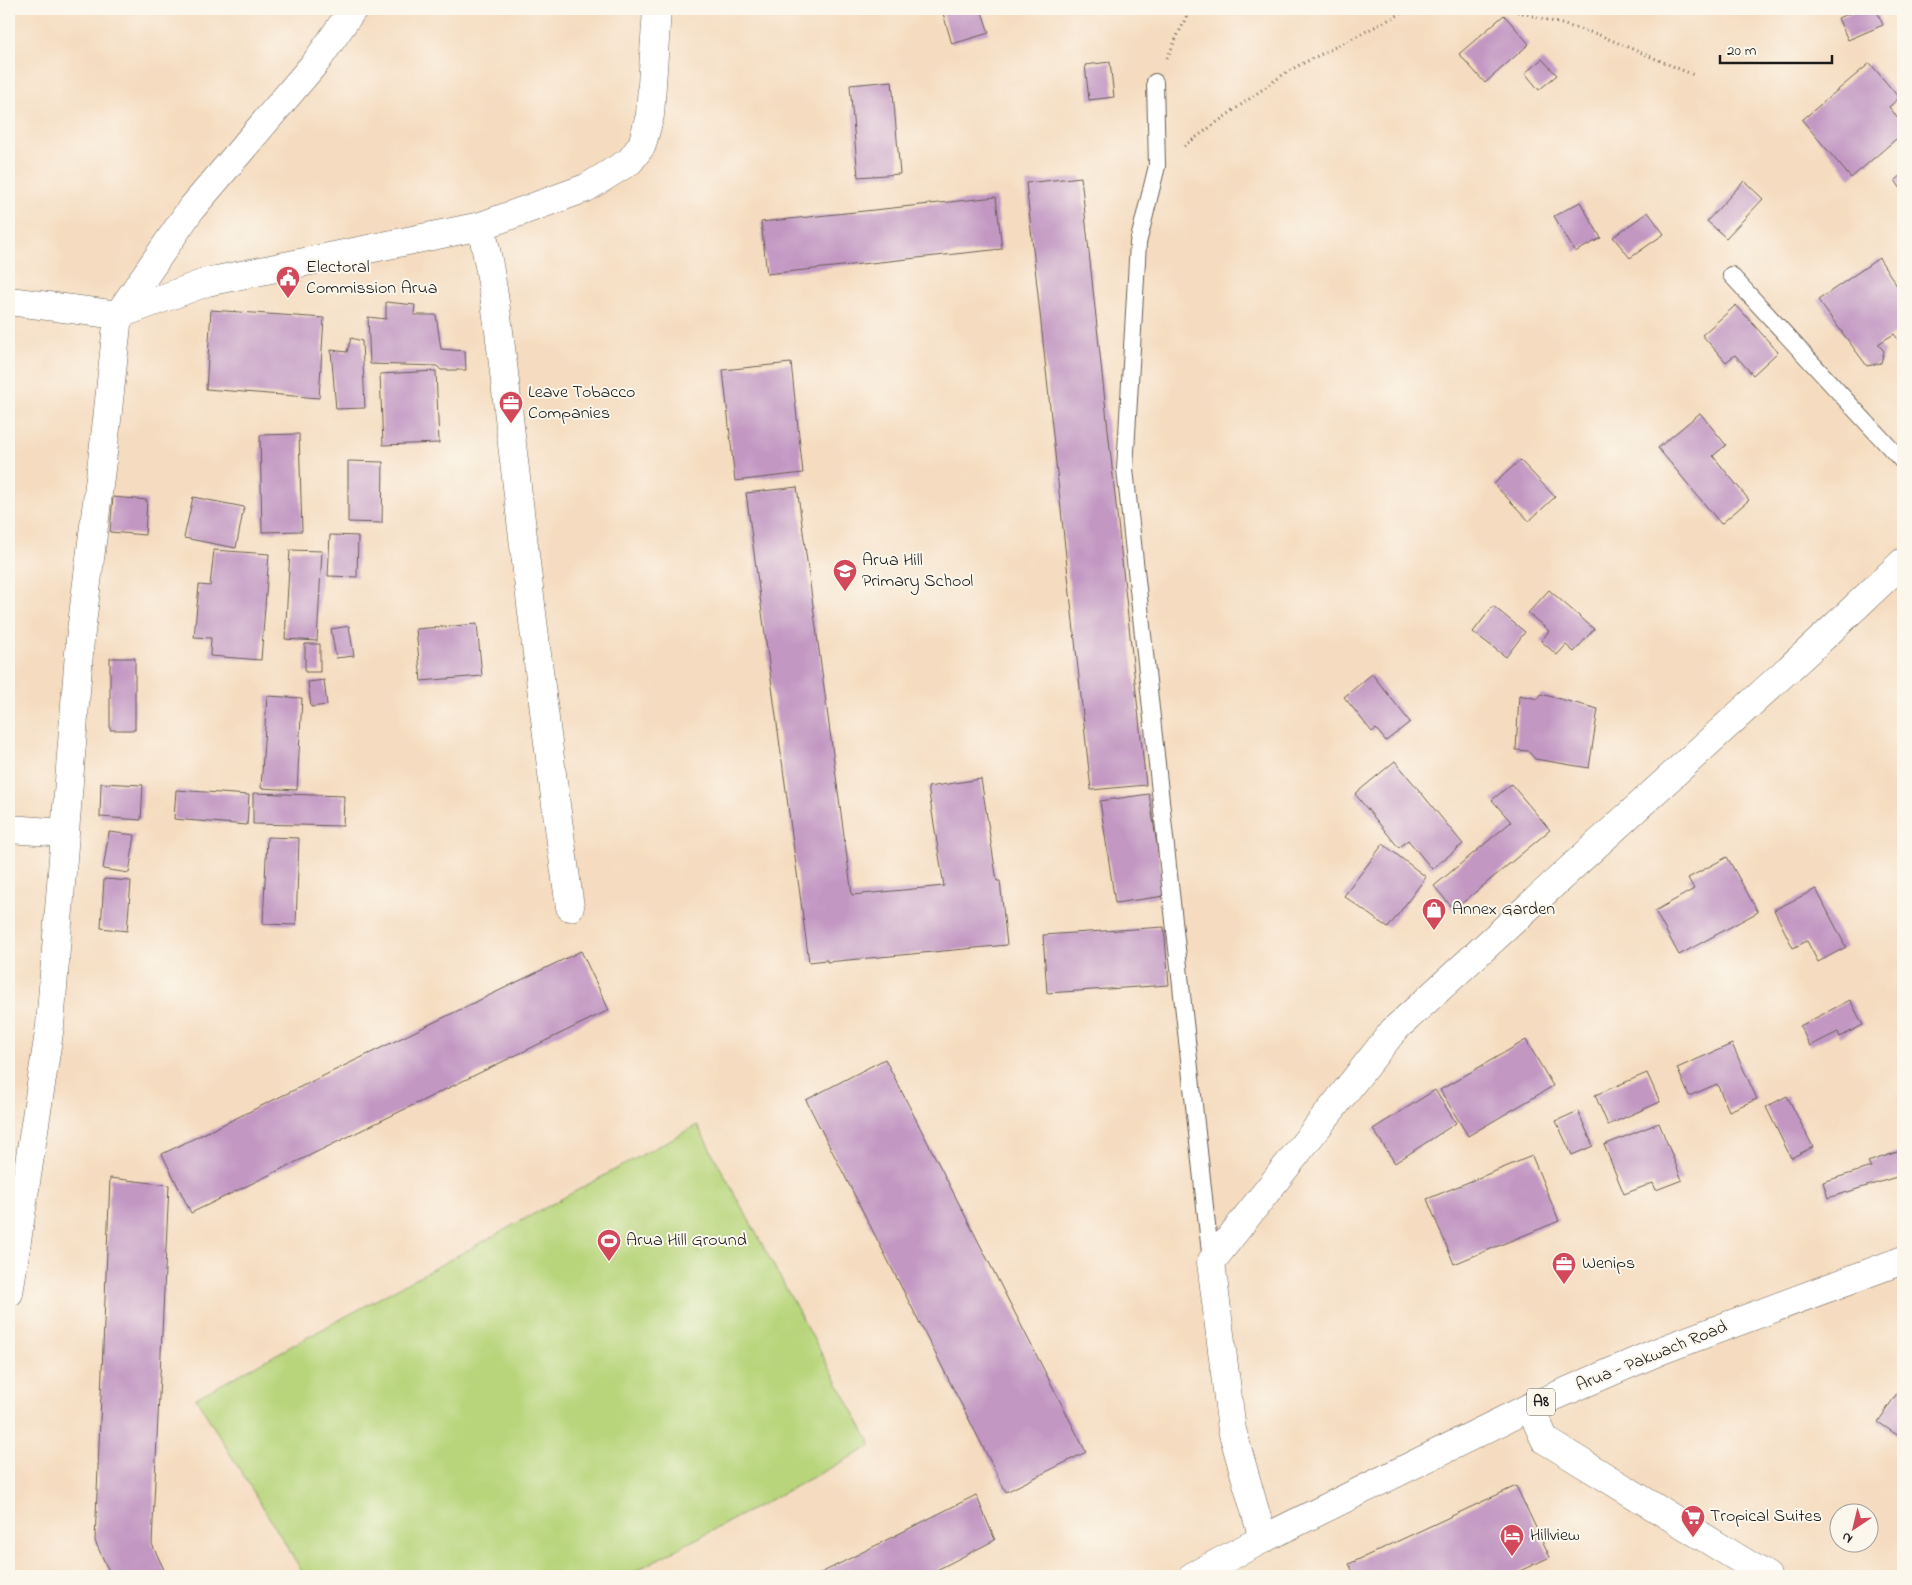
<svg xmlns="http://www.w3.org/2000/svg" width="1912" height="1585" font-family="'Indie Flower',sans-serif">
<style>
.green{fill:#b8d57c;stroke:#6a784c}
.building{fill:#c298c3}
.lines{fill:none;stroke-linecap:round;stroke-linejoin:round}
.service-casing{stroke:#685f55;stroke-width:18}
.minor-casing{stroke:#685f55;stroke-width:29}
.primary-casing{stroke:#685f55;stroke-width:29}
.path{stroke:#685f55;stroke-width:3;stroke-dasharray:1 4;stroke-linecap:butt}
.service{stroke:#fff;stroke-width:16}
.minor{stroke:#fff;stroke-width:28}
.primary{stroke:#fff;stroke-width:28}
.labels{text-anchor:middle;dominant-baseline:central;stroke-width:4;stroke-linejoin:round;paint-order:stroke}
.shield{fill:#fbf7ec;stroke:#5f5e5a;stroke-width:1}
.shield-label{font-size:16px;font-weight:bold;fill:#1c1c1c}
.poi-label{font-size:18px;fill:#1c1c1c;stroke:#fbf7ec;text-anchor:start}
.street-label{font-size:18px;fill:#1c1c1c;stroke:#fbf7ec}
</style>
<rect width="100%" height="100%" fill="#fbf7ec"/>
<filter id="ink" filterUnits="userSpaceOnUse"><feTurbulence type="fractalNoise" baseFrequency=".02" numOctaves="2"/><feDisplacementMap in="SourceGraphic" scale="10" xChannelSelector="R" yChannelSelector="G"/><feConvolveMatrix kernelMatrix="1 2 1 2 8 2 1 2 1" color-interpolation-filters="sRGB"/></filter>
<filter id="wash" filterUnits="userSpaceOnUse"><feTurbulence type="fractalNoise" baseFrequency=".0096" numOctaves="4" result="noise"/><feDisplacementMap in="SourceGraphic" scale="20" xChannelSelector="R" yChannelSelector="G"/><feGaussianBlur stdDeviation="1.12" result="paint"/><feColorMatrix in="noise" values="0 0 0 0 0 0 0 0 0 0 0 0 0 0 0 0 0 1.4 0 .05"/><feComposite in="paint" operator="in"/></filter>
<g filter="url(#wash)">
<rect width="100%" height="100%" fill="#f5dcc0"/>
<path class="green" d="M 697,1125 L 872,1446 L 626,1576 L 305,1576 L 196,1398 Z"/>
<g id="blocks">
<path class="building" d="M 947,9 L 981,9 L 989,33 L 952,44 L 942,10 Z
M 1860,9 L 1876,9 L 1883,25 L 1848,40 L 1838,18 Z
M 1504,15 L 1529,44 L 1485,83 L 1459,54 Z
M 1542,59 L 1557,75 L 1539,90 L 1525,73 Z
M 1110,62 L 1114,97 L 1089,100 L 1085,65 Z
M 1870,63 L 1899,98 L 1889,107 L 1903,124 L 1903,133 L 1851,178 L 1802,120 Z
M 892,81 L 900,174 L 858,177 L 850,85 Z
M 1903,173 L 1903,192 L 1895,180 Z
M 1081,177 L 1146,785 L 1091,790 L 1026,183 Z
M 1744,181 L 1763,199 L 1726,238 L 1707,221 Z
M 996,197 L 1002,249 L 767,274 L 761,222 Z
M 1580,202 L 1601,238 L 1575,252 L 1554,216 Z
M 1648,212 L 1664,234 L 1630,258 L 1613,237 Z
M 1879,258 L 1903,295 L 1903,346 L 1894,334 L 1878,344 L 1884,351 L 1881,363 L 1867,366 L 1818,300 Z
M 386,302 L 415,305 L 414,315 L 436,315 L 441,349 L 465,351 L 466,370 L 441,370 L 437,366 L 370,364 L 368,317 L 386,319 Z
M 1736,305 L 1778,352 L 1753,375 L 1735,355 L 1726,362 L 1702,335 Z
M 211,310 L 324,318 L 319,398 L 206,389 Z
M 351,338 L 362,341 L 365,408 L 336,409 L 331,350 L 347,352 Z
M 791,363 L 803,473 L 735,481 L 723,370 Z
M 436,371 L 439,443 L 383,445 L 380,374 Z
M 1700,413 L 1726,445 L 1713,456 L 1749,500 L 1721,524 L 1658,448 Z
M 299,434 L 302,531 L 262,532 L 260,435 Z
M 1520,460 L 1555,497 L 1529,521 L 1494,484 Z
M 348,461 L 383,462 L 382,523 L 348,522 Z
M 797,487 L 852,895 L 944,886 L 928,787 L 981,779 L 997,881 L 1000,881 L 1007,945 L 827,962 L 827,960 L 809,962 L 746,493 Z
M 113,497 L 147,500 L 145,535 L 110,532 Z
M 193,497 L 244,507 L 236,548 L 184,538 Z
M 330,535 L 358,536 L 357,577 L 328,576 Z
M 214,550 L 269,554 L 261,660 L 210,656 L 211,638 L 194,637 L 199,585 L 210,586 Z
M 290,550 L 322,551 L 317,641 L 285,639 Z
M 1549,590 L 1594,629 L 1574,652 L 1566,645 L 1557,655 L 1541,641 L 1549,631 L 1528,613 Z
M 1493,606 L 1525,632 L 1506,657 L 1473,632 Z
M 477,624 L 482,676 L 421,681 L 416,629 Z
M 349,626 L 354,656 L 336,658 L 331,629 Z
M 305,644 L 320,644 L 320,672 L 305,672 Z
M 110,658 L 135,658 L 135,730 L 110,730 Z
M 1372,674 L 1410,722 L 1386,741 L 1376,729 L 1372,732 L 1344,697 Z
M 324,680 L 327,705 L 311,707 L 308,682 Z
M 1541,694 L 1598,709 L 1589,768 L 1535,759 L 1528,751 L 1516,750 L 1519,695 L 1538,699 Z
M 267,696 L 302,698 L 297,790 L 261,788 Z
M 1395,761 L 1463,844 L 1432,869 L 1408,840 L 1399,848 L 1355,794 Z
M 101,783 L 143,785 L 141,820 L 100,817 Z
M 1511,784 L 1550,830 L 1454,910 L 1434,886 L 1511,822 L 1492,800 Z
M 176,790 L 249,795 L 247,825 L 174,819 Z
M 253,793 L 344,796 L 343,826 L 253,824 Z
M 1149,794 L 1165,896 L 1115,903 L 1100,801 Z
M 109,832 L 135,835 L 129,873 L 103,869 Z
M 267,837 L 299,838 L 296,925 L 263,924 Z
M 1383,844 L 1426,877 L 1388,928 L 1344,896 Z
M 1727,857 L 1758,912 L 1679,955 L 1655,911 L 1694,889 L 1688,878 Z
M 104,879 L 131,881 L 127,931 L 101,928 Z
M 1816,889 L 1846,947 L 1818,962 L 1807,941 L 1793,948 L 1774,910 Z
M 1164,927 L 1169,985 L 1047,993 L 1043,935 Z
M 581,951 L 609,1010 L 191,1213 L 162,1154 Z
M 1850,1000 L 1863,1025 L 1840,1037 L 1838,1032 L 1810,1046 L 1800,1026 Z
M 1526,1040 L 1553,1086 L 1468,1136 L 1440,1090 Z
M 1732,1044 L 1757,1099 L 1729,1111 L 1717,1084 L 1689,1096 L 1677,1068 Z
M 885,1059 L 1086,1452 L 1006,1492 L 806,1100 Z
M 1647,1073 L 1660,1102 L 1608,1125 L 1595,1095 Z
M 1435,1090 L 1456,1123 L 1395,1163 L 1373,1129 Z
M 1787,1096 L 1813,1147 L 1791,1158 L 1766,1107 Z
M 1578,1111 L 1593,1146 L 1572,1155 L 1556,1121 Z
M 1659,1123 L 1682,1180 L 1656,1190 L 1653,1183 L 1624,1194 L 1604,1145 Z
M 1903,1150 L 1903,1175 L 1828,1198 L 1823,1182 L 1871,1167 L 1868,1162 Z
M 1532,1156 L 1559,1221 L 1454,1264 L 1427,1199 Z
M 110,1178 L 169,1185 L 152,1544 L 167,1576 L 111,1576 L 95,1541 Z
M 1903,1384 L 1903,1439 L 1878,1422 Z
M 1516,1486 L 1550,1557 L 1509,1576 L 1355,1576 L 1349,1564 Z
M 976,1495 L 995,1540 L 925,1576 L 815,1576 Z"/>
</g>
</g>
<g filter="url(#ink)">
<use href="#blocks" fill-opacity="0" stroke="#685f55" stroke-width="1"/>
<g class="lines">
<defs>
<path id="service" d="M 1155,82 L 1157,166 L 1138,243 L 1125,469 L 1211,1262
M 1731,275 L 1903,462"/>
<path id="minor" d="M 481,226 L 586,188 L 630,161 L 642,145 L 650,115 L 657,9
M 9,301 L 118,315 L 107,420 L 80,640 L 50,1026 L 9,1293
M 118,315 L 207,282 L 481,226 C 499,305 505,389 515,469 C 532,615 549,761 570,907
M 118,315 L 191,209 L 316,62 L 353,9
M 9,829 L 65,833
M 1530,1407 L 1545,1440 L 1767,1576
M 1263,1539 L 1232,1430 L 1211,1262 L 1394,1030 L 1829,632 L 1903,562"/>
<path id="primary" d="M 1193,1576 L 1263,1539 L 1530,1407 L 1662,1350 L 1903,1260"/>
</defs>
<use href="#service" class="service-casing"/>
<use href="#minor" class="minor-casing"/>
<use href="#primary" class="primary-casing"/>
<path class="path" d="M 1508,9 L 1597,34 L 1696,76
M 1167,58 L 1190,9
M 1184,146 L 1288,71 L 1410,9"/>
<use href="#service" class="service"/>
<use href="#minor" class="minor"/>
<use href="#primary" class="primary"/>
</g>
</g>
<defs>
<symbol id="civic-pin" viewBox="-11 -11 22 30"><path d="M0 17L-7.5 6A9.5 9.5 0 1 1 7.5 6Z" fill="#d1495b" stroke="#fbf7ec"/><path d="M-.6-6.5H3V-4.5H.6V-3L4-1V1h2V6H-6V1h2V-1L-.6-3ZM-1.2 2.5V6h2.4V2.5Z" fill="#fff"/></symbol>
<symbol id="office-pin" viewBox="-11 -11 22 30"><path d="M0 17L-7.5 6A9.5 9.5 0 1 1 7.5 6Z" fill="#d1495b" stroke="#fbf7ec"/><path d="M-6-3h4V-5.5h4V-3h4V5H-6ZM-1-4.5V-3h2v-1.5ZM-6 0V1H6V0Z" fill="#fff"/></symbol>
<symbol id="school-pin" viewBox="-11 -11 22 30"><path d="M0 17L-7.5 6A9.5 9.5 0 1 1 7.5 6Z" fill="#d1495b" stroke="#fbf7ec"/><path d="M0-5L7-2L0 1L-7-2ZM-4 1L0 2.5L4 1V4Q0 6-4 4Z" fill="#fff"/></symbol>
<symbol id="shop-pin" viewBox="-11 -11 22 30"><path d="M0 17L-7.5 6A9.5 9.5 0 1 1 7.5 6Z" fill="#d1495b" stroke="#fbf7ec"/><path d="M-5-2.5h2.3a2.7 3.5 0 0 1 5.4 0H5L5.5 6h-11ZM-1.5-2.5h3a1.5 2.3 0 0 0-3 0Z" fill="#fff"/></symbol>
<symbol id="stadium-pin" viewBox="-11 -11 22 30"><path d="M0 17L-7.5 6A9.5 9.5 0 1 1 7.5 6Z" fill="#d1495b" stroke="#fbf7ec"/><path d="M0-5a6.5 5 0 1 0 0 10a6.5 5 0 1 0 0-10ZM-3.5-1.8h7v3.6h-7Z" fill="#fff"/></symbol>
<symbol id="supermarket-pin" viewBox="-11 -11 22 30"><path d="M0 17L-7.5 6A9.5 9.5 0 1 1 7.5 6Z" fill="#d1495b" stroke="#fbf7ec"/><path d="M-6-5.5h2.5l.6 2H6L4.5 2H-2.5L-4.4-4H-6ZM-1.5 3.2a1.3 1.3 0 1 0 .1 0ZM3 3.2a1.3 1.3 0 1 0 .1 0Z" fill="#fff"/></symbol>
<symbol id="hotel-pin" viewBox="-11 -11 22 30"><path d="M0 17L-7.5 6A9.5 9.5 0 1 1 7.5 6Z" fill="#d1495b" stroke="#fbf7ec"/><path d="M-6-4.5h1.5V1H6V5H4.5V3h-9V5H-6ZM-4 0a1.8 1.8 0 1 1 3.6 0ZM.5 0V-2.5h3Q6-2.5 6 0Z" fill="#fff"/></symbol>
</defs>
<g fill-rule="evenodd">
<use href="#civic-pin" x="274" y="264" width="28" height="38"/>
<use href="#office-pin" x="497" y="389" width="28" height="38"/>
<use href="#school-pin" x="831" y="557" width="28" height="38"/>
<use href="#shop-pin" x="1420" y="896" width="28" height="38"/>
<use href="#stadium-pin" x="595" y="1227" width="28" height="38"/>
<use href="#office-pin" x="1550" y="1250" width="28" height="38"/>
<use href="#supermarket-pin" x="1679" y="1503" width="28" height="38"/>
<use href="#hotel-pin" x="1498" y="1522" width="28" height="38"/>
</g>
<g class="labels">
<rect class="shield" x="1527" y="1388.5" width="28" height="27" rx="4"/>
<g class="shield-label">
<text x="1541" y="1402">A8</text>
</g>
<g class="poi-label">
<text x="306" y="268">Electoral<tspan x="306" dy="21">Commission Arua</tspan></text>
<text x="528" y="393">Leave Tobacco<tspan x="528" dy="21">Companies</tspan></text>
<text x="862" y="561">Arua Hill<tspan x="862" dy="21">Primary School</tspan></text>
<text x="1452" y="910">Annex Garden</text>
<text x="626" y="1241">Arua Hill Ground</text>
<text x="1582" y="1264">Wenips</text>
<text x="1710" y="1517">Tropical Suites</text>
<text x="1530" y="1536">Hillview</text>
</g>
<g class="street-label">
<text transform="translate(1652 1357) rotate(-22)">Arua - Pakwach Road</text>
</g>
</g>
<rect width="1912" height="1585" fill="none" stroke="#fbf7ec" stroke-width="30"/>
<g transform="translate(1854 1528) rotate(215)"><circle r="24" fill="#fbf7ec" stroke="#a29f99"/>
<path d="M0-4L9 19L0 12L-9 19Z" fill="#d1495b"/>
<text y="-8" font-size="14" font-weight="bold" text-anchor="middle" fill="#1c1c1c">N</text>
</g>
<path d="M1720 55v8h112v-8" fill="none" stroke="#1c1c1c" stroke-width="2.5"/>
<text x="1727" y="55" font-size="15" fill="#1c1c1c" stroke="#fbf7ec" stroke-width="4" paint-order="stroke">20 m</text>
</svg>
